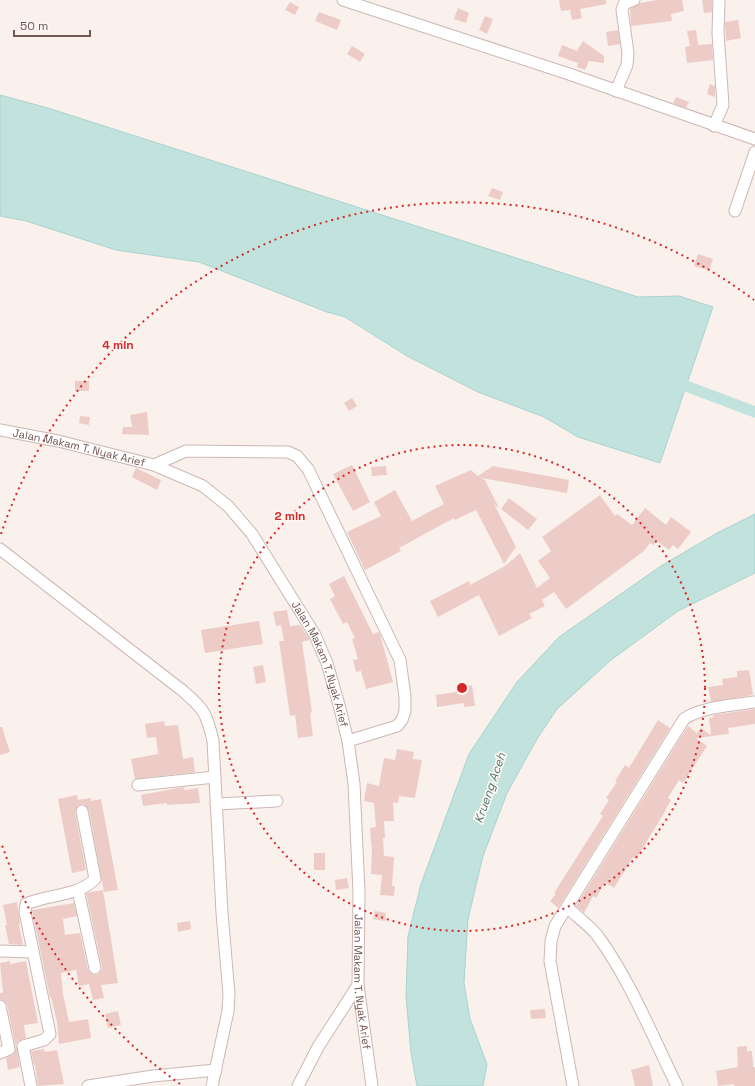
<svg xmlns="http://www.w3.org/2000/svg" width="755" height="1086" font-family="'Space Grotesk',sans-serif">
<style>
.water{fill:#c2e2de;stroke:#aad3ce}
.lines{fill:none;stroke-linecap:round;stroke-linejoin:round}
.canal{stroke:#c2e2de;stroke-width:11}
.building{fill:#edccc7}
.minor-casing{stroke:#ccb7b3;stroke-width:13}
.minor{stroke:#fff;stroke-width:11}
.ring{fill:none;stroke:#d62828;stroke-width:2;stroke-dasharray:2 4}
.labels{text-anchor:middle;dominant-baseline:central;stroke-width:3.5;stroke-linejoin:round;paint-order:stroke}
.street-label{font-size:11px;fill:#735551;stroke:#fdf6f2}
.water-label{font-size:12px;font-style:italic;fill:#467671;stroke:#fdf6f2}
.centre{fill:#d62828;stroke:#fdf6f2;stroke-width:2}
.ring-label{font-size:12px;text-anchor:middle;font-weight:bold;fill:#d62828;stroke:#fdf6f2;stroke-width:3.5;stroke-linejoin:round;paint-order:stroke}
</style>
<rect width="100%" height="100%" fill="#faf1ec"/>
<path class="water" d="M 0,95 L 48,108 L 638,297 L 679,296 L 713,307 L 660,463 L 578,437 L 544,417 L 478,392 L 407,356 L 345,317 L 327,312 L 199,262 L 116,250 L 26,221 L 0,216 Z
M 755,514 L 755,573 L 678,611 L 611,660 L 557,709 L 537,739 L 507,793 L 483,856 L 468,919 L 464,983 L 470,1019 L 487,1064 L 483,1086 L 417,1086 L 411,1053 L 406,996 L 408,936 L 421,884 L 469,754 L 517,682 L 559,637 L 661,566 L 717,533 Z"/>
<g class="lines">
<path class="canal" d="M 686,386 L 755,412"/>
</g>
<path class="building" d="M 559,0 L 606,0 L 606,4 L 580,9 L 582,18 L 572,20 L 570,10 L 561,11 Z
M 657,0 L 682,0 L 684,11 L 671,14 L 672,21 L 631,26 L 630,9 L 640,3 Z
M 702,0 L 712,0 L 712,12 L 704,13 Z
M 290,2 L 299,7 L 295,15 L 285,10 Z
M 458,8 L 469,13 L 466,23 L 454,19 Z
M 319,12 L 341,20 L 337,30 L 315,21 Z
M 485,16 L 493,19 L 487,34 L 479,30 Z
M 738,20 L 741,38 L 726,41 L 725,22 Z
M 618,30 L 620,44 L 608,46 L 606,32 Z
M 696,30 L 698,45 L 712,44 L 713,60 L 687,63 L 685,47 L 690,46 L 687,31 Z
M 583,41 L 604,56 L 604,63 L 589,61 L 585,70 L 577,67 L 578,63 L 558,56 L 562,45 L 577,51 Z
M 352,46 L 365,54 L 360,62 L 347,54 Z
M 710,84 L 715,86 L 715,97 L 707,94 Z
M 676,97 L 689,102 L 686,108 L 673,103 Z
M 492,188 L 503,192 L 500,200 L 488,196 Z
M 698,254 L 713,259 L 709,270 L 694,266 Z
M 75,381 L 89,381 L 89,391 L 75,391 Z
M 352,398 L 357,406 L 349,411 L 344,403 Z
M 147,412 L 149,435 L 122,434 L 123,427 L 132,427 L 130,415 Z
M 80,416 L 90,417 L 89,425 L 79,423 Z
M 352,465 L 370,502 L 353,511 L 333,474 Z
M 386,466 L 387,475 L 372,476 L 371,467 Z
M 493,466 L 569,480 L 567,493 L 481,478 L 485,480 L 499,508 L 494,504 L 516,547 L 504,564 L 476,510 L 455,520 L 454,518 L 399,548 L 401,551 L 365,570 L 347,532 L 381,516 L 374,502 L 395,490 L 412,521 L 444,504 L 435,486 L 471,470 L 478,476 Z
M 136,468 L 161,480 L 157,490 L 132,477 Z
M 600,495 L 615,516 L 617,514 L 632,525 L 645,508 L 666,525 L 671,517 L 691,532 L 678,549 L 673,545 L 669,550 L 657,541 L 653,545 L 650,543 L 644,551 L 566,609 L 554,592 L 542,600 L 545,606 L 529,614 L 532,618 L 499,636 L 479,595 L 438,617 L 430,601 L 469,581 L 470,585 L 505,566 L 520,553 L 537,588 L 550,578 L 538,561 L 551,551 L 542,537 Z
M 509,498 L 537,519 L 528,530 L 501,509 Z
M 344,576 L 373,634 L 379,632 L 380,634 L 393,682 L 366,689 L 361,671 L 356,672 L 353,660 L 358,659 L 352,639 L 355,638 L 347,622 L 343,624 L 330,599 L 335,596 L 329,584 Z
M 287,610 L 290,626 L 300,625 L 310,640 L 302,642 L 312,712 L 310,713 L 313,736 L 298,738 L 295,715 L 290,716 L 279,641 L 284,641 L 281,625 L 276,626 L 273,612 Z
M 259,621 L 263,644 L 205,653 L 201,630 Z
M 263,665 L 266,682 L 256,684 L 253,667 Z
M 749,670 L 753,695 L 711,702 L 708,687 L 723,685 L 722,679 L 737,677 L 737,671 Z
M 472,685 L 475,706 L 464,707 L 464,703 L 437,707 L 436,695 L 462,691 L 461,687 Z
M 755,709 L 755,724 L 728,728 L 729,734 L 696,738 L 707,746 L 683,783 L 679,780 L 668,798 L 671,800 L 663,815 L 636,859 L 633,857 L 614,888 L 605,882 L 596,898 L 593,896 L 584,913 L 576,906 L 688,726 L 697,733 L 701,728 L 711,735 L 709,718 L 714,717 L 713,715 Z
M 658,720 L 670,728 L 558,908 L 550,901 L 556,894 L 554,893 L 603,816 L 600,814 L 609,800 L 606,798 L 617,782 L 615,781 L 625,765 L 629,768 Z
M 164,721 L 165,726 L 178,725 L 183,759 L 193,757 L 195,772 L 135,779 L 131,759 L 158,754 L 156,737 L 147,738 L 145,724 Z
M 0,727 L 2,727 L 10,752 L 0,755 Z
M 397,749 L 414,752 L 413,759 L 422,760 L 415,798 L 399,796 L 398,803 L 393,802 L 394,821 L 384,821 L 385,838 L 383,838 L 384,856 L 394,857 L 392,886 L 395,886 L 394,896 L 380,895 L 382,875 L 371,874 L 372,852 L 370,828 L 376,827 L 374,803 L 364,801 L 367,783 L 379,786 L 384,758 L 395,760 Z
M 183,787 L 185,790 L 198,788 L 200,803 L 167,805 L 167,803 L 143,806 L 141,795 Z
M 77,795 L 78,800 L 91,798 L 91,801 L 101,799 L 118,890 L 104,892 L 89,810 L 84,804 L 78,805 L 75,812 L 86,870 L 72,873 L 58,799 Z
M 314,853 L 325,853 L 325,870 L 314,870 Z
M 347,878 L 349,888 L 336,890 L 335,880 Z
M 103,890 L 118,983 L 101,985 L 104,998 L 93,1000 L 89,984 L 79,986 L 76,970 L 61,973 L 63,994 L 69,1022 L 88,1019 L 91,1038 L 59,1044 L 57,1022 L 51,997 L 50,998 L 32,910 L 74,903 L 77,916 L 63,919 L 65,935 L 80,933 L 88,970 L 93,974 L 97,975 L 102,970 L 102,967 L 86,893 Z
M 17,902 L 20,924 L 19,925 L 23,945 L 9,944 L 5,925 L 7,925 L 3,905 Z
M 375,911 L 386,913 L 385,921 L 373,919 Z
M 190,921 L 191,929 L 178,932 L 177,923 Z
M 10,961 L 10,964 L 26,961 L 38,1023 L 24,1025 L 26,1038 L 18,1041 L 16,1044 L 20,1067 L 8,1070 L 6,1058 L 14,1054 L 16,1048 L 7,1005 L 5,1001 L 0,999 L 0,993 L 3,993 L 0,963 Z
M 545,1009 L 546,1018 L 531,1019 L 530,1010 Z
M 118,1011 L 121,1025 L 108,1028 L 105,1014 Z
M 747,1046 L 747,1051 L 752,1051 L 753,1067 L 755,1067 L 755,1086 L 734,1086 L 734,1084 L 718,1086 L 716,1071 L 738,1067 L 737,1047 Z
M 44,1049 L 45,1052 L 57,1050 L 64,1084 L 38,1086 L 35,1065 L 34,1065 L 31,1051 Z
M 649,1065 L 653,1086 L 635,1086 L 631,1070 Z"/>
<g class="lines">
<defs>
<g id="minor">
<path d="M 343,0 L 569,74 L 755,139"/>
<path d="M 616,91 L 627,65 L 628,53 L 622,10 L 624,4 L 634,0"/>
<path d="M 714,126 L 723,105 L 718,33 L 719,0"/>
<path d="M 735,211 L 755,152"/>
<path id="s1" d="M 0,430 L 58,441 L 154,465 L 203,486 L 228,506 L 252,534 L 315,635 L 327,663 L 339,705 L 348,741 L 354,784 L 359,892 L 358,985 L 372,1086"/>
<path d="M 154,465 L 186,451 L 288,452 L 297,456 L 308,469 L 400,660 L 405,697 L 405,711 L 402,720 L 397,726 L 348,741"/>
<path d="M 0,549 L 183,691 C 204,709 207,714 213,741 L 222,913 L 229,994 L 228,1011 L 212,1086"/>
<path d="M 138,785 L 215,777"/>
<path d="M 216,804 L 277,801"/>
<path d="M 78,890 L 95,968"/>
<path d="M 568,908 C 577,917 589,925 597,935 C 629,978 653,1037 677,1086"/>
<path d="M 0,951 L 33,952"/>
<path d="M 0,1006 L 9,1049 L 0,1053"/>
<path d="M 31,1086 L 23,1046 L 44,1040 L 50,1034 L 25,912 L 26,904 C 48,894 77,897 95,879 L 82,811"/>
<path d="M 88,1086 L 153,1076 L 216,1070"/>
<path d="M 298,1086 L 318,1047 L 358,985"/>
<path d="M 573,1086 L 550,961 L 551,941 L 555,926 L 684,719 C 701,707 734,705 755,702"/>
</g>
</defs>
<use href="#minor" class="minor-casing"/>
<use href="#minor" class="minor"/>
</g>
<g class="ring">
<circle cx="462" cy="688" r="243"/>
<path d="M180 1084A486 486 0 0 1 1 842M1 534A486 486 0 0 1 754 300"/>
</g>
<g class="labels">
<g class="street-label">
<text stroke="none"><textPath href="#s1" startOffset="81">Jalan Makam T. Nyak Arief</textPath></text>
<text stroke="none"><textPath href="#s1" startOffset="428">Jalan Makam T. Nyak Arief</textPath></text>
<text stroke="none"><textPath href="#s1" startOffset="752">Jalan Makam T. Nyak Arief</textPath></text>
</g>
<g class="water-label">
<text transform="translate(490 788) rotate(-71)">Krueng Aceh</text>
</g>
</g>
<circle cx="462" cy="688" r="6" class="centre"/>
<g class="ring-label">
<text x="118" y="349">4 min</text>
<text x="290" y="520">2 min</text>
</g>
<path d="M14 30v6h76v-6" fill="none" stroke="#735551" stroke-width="2"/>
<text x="20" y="30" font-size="12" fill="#735551" stroke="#fdf6f2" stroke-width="3" paint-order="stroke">50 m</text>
</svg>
